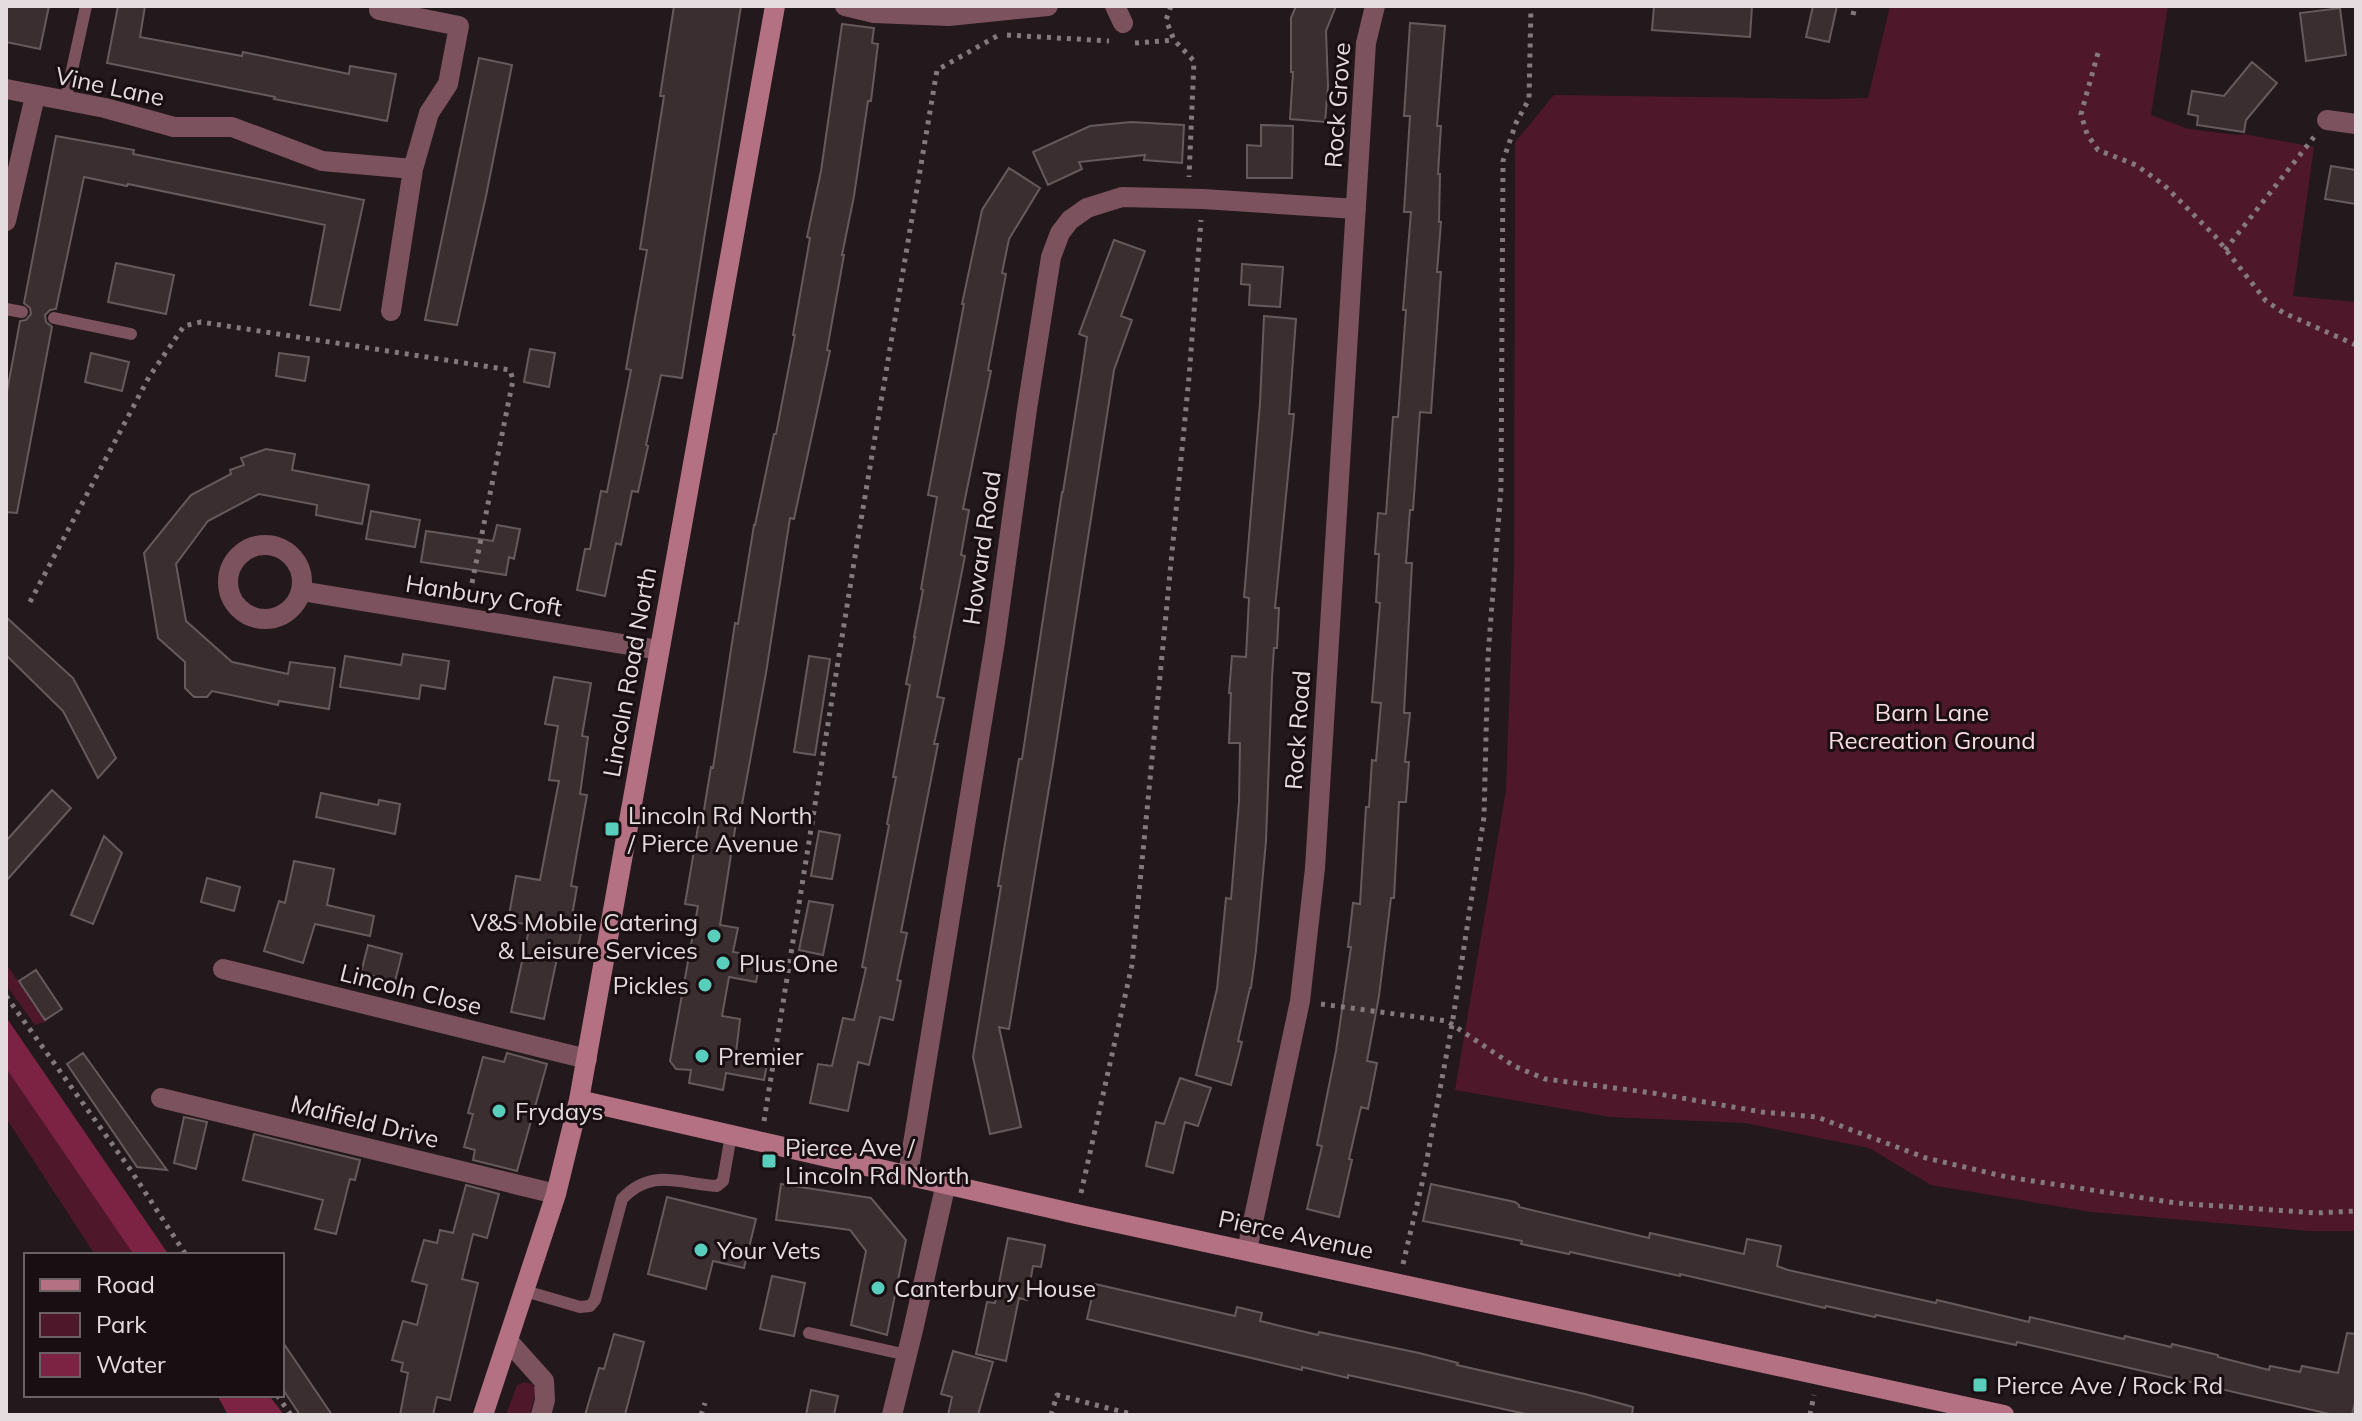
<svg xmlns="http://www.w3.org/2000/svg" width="2362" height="1421" font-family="Mulish,sans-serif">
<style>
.green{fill:#4e182a}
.water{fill:#7c2243}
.building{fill:#3a2e31;stroke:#675a5d;stroke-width:2}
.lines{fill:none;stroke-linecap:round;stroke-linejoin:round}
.path{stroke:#847a7d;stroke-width:5;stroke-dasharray:4 6;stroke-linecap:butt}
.lane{stroke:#7b525d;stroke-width:12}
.street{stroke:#7b525d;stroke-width:20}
.secondary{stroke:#b37183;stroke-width:20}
.poi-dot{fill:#5acebd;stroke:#190f12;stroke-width:3}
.labels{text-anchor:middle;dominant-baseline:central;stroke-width:6;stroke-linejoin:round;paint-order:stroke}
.street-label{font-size:24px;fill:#e4dcde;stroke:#190f12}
.park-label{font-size:24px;fill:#f7dce2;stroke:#190f12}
.poi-label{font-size:24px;fill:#e4dcde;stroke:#190f12;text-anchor:start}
</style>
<rect width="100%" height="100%" fill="#23181b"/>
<path class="green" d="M 1890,6 L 2168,6 L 2151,115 L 2189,129 L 2237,135 L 2244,134 L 2314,147 L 2293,296 L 2356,302 L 2356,1231 L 2310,1231 L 2092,1212 L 1931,1185 L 1869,1148 L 1745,1123 L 1610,1117 L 1455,1090 L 1506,790 L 1514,567 L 1515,142 L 1554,95 L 1826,99 L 1868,98 Z
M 6,964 L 47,1021 L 35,1025 L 6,985 Z
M 6,1068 L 16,1082 L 134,1255 L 95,1255 L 6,1118 Z
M 525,1382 L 532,1384 L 536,1390 L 530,1415 L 506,1415 L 517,1385 Z"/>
<path class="water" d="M 6,1017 L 169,1255 L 134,1255 L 6,1068 Z
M 217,1395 L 269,1395 L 284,1415 L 228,1415 Z"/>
<path class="building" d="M 6,6 L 49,6 L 40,49 L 6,42 Z
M 118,6 L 145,6 L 140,37 L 242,56 L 243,52 L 349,74 L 350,66 L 396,74 L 387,121 L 274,99 L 275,97 L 107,63 Z
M 674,6 L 741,6 L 682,378 L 661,375 L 646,445 L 648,446 L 638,492 L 632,491 L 621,545 L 616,543 L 605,596 L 577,590 L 585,549 L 590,549 L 601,491 L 607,492 L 631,370 L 626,369 L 647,250 L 640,249 L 664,96 L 660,96 Z
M 1296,6 L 1336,6 L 1326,31 L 1328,86 L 1325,122 L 1290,119 L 1293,72 L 1291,72 L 1291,18 Z
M 1654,6 L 1752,6 L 1750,37 L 1652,30 Z
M 1813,6 L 1837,6 L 1829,42 L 1806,37 Z
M 2340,8 L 2346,55 L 2306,61 L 2300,13 Z
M 1410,23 L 1445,26 L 1437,126 L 1441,126 L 1438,174 L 1440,174 L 1439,222 L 1441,222 L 1437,272 L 1441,272 L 1431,413 L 1420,412 L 1413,510 L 1410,510 L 1406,563 L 1412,563 L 1404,713 L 1410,713 L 1405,762 L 1409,762 L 1406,802 L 1399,802 L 1394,898 L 1391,898 L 1379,996 L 1367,1061 L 1377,1063 L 1368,1109 L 1361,1107 L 1349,1159 L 1352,1160 L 1339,1217 L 1307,1209 L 1322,1146 L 1317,1145 L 1336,1051 L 1351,947 L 1348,947 L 1353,903 L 1360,904 L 1366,807 L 1369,807 L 1372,760 L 1376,761 L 1381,703 L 1372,702 L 1380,603 L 1376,602 L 1379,554 L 1375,554 L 1378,513 L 1386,514 L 1393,417 L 1398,417 L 1406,310 L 1403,310 L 1411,212 L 1404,212 L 1410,116 L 1404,116 Z
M 842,24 L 874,28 L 872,43 L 878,44 L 871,101 L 868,101 L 854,196 L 842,255 L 844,255 L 827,350 L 830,351 L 794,519 L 790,518 L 766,673 L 741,810 L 738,810 L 720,925 L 738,928 L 733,952 L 761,957 L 756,982 L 729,977 L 722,1016 L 740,1019 L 736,1053 L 768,1059 L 764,1080 L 726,1073 L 723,1090 L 689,1083 L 691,1070 L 676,1069 L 670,1061 L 698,906 L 685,904 L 700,815 L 703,816 L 711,767 L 713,768 L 735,623 L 738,624 L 754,525 L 755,525 L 774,434 L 776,434 L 795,335 L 793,335 L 810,238 L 807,237 L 821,171 Z
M 479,58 L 512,65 L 486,196 L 457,325 L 425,320 Z
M 2252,62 L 2277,83 L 2246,120 L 2244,132 L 2197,125 L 2198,116 L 2188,114 L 2192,91 L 2224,96 Z
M 1131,122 L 1184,125 L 1182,163 L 1144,160 L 1145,155 L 1079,162 L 1082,169 L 1048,185 L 1033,152 L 1090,126 Z
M 1261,125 L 1293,126 L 1292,178 L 1247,178 L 1247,145 L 1261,146 Z
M 56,136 L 134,150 L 133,154 L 364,200 L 340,310 L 310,305 L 325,225 L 128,184 L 127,186 L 84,177 L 56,309 L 50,310 L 45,315 L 46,322 L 52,327 L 17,513 L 6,512 L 6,397 L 20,321 L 26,320 L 31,314 L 30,308 L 24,303 Z
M 2331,166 L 2356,170 L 2356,204 L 2325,199 Z
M 1009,168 L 1040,188 L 1009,239 L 1002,273 L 1006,274 L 988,370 L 991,371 L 963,509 L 969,510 L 961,555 L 965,556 L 937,697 L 944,698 L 934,744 L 938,744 L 901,932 L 907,933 L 897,980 L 901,981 L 893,1020 L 880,1017 L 869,1065 L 858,1062 L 848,1111 L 810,1103 L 818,1064 L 832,1066 L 843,1018 L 854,1020 L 866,968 L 862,967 L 889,825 L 887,824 L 896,777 L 893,777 L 910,685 L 906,684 L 915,637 L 914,637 L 923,590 L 921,589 L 937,497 L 928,495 L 964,304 L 962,304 L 982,210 Z
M 1114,240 L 1145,251 L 1121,316 L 1132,320 L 1114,370 L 1053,764 L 1009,1029 L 999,1027 L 1021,1127 L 990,1134 L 973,1057 L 1001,886 L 998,886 L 1019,759 L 1022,759 L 1062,492 L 1063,492 L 1081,378 L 1087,337 L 1079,334 Z
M 116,263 L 174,275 L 166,314 L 108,302 Z
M 1242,264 L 1283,267 L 1280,307 L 1249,305 L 1250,285 L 1241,284 Z
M 1264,316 L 1296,319 L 1289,414 L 1294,414 L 1275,608 L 1279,608 L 1277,648 L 1274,648 L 1272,678 L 1266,841 L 1256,950 L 1251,988 L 1250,988 L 1238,1041 L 1242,1042 L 1231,1085 L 1196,1075 L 1217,989 L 1226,898 L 1231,899 L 1239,802 L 1240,743 L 1229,743 L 1231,693 L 1229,693 L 1232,656 L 1246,657 L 1249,598 L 1244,597 L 1260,403 Z
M 530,349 L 555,353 L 549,387 L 524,382 Z
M 91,353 L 129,362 L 122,391 L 85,382 Z
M 279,353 L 309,357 L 305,381 L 276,376 Z
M 266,449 L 295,454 L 292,470 L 369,485 L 362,524 L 316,515 L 317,505 L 259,494 L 208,521 L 176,564 L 186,621 L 232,662 L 288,674 L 290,662 L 335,668 L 329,709 L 279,701 L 278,705 L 212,691 L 207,697 L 194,697 L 185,688 L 185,662 L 158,638 L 144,553 L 191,495 L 231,474 L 230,470 L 244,465 L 241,458 Z
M 371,511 L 420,520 L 415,547 L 366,539 Z
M 497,525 L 520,529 L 514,559 L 509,557 L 506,575 L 421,562 L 426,531 L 493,541 Z
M 6,617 L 73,678 L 116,758 L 98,778 L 63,711 L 6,655 Z
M 403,654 L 449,661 L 445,689 L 421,685 L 419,699 L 340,687 L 345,656 L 401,665 Z
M 809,656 L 830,659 L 815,755 L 794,752 Z
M 554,677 L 591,683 L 582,736 L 588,737 L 580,794 L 587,795 L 571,886 L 577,887 L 572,916 L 584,918 L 577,953 L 559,949 L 544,1019 L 511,1012 L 530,925 L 508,921 L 516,876 L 540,880 L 552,817 L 559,781 L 549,780 L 558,726 L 545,724 Z
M 52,790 L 71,808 L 6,881 L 6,841 Z
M 321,793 L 378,805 L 379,800 L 400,804 L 395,834 L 316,817 Z
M 819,831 L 840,835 L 832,879 L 811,876 Z
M 104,836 L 122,853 L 93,924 L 71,915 Z
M 294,861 L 334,869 L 327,905 L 374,916 L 370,936 L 315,924 L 303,963 L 264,951 L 279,901 L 285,903 Z
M 207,878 L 240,887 L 234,911 L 201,902 Z
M 809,901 L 833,905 L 823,955 L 799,950 Z
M 368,945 L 402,954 L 395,981 L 361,973 Z
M 36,970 L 62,1009 L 45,1020 L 19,981 Z
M 83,1053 L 143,1137 L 167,1170 L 137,1167 L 67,1064 Z
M 507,1053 L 547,1064 L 517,1171 L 473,1160 L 475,1150 L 464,1147 L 473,1114 L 468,1113 L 483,1057 L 504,1062 Z
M 1180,1078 L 1211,1088 L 1198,1126 L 1185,1122 L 1173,1173 L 1146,1166 L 1156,1122 L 1164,1124 Z
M 184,1117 L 207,1122 L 196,1169 L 174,1163 Z
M 254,1134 L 360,1160 L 355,1180 L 350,1179 L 336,1234 L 315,1229 L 323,1200 L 243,1180 Z
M 781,1184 L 871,1198 L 906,1240 L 887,1335 L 851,1325 L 866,1251 L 850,1230 L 776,1220 Z
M 1431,1184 L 1515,1202 L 1519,1205 L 1519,1207 L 1649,1238 L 1650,1233 L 1744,1254 L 1747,1239 L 1781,1246 L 1777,1266 L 1788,1270 L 1936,1303 L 1937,1300 L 2029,1322 L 2030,1317 L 2124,1339 L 2125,1336 L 2171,1347 L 2172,1344 L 2218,1355 L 2218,1357 L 2269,1370 L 2270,1366 L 2300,1372 L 2302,1366 L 2338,1373 L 2347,1333 L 2356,1334 L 2356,1398 L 2352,1415 L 2334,1415 L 2017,1342 L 2016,1345 L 1876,1315 L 1875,1317 L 1826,1306 L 1825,1308 L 1680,1274 L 1680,1276 L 1570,1252 L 1569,1254 L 1521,1244 L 1522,1241 L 1423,1221 Z
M 466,1185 L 499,1194 L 487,1238 L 473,1234 L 462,1279 L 478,1283 L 450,1400 L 437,1397 L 433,1415 L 400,1415 L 408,1373 L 401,1371 L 403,1363 L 392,1360 L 403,1321 L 417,1325 L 427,1285 L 412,1281 L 424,1240 L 437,1243 L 440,1230 L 453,1233 Z
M 667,1197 L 756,1219 L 744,1268 L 713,1261 L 706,1289 L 648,1274 Z
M 1008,1238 L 1045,1245 L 1041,1267 L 1033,1266 L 1027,1300 L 1019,1298 L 1006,1361 L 976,1354 L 987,1302 L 995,1303 Z
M 772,1276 L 805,1283 L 794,1336 L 760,1329 Z
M 1095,1284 L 1235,1316 L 1237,1307 L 1262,1313 L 1260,1321 L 1318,1335 L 1319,1332 L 1419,1353 L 1458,1363 L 1457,1365 L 1585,1394 L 1633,1407 L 1632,1415 L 1531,1415 L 1348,1375 L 1348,1378 L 1302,1367 L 1302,1370 L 1087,1319 Z
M 614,1334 L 644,1342 L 625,1415 L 585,1415 L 599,1368 L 604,1369 Z
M 282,1341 L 332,1415 L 300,1415 L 282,1388 Z
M 953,1351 L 993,1362 L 978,1415 L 948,1415 L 952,1397 L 941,1394 Z
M 811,1390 L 838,1396 L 834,1415 L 806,1415 Z"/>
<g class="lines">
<path class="path" d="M 1171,6 L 1166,20 L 1174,40 L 1194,61 L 1189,177
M 1853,15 L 1855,6
M 1007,35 L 1109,41
M 1135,43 L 1174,40
M 2098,53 L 2081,114 L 2087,134 L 2098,150 L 2136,165 L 2164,185 L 2215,236 L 2266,301 L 2284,313 L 2356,345
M 2225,250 L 2314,137
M 30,602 L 149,377 L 184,326 L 201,322 L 510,370 L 513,380 L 469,598
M 6,996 L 130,1169 L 186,1255
M 1321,1004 L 1447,1021 L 1514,1066 L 1545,1079 L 1653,1093 L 1762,1112 L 1817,1117 L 1926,1158 L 2007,1177 L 2176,1203 L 2316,1213 L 2356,1211
M 764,1121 L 857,544 L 937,70 L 997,36
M 1081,1193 L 1132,965 L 1189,377 L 1201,220
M 1403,1264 L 1424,1175 L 1452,1025 L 1484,817 L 1488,656 L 1501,488 L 1503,161 L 1516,123 L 1529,99 L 1531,6
M 277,1395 L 291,1415
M 701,1415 L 705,1403
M 1051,1415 L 1057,1395 L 1131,1414
M 1810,1415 L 1814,1395"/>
<path class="lane" d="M 65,102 L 86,6
M 6,309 L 22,312
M 54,318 L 131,334
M 525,1291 L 580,1307 L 590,1306 L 595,1300 L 622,1199 C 652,1167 679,1184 717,1186 L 723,1181 L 731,1135
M 809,1333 L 907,1355"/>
<path class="street" d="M 845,6 L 874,13 L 949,16 L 1048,6
M 1115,6 L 1123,23
M 6,89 L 105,108 L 174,127 L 232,127 L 322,161 L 413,169 L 429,113 L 448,84 L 459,26 L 379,10
M 2327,120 L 2356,124
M 6,221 L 35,96
M 391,311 L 413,169
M228 582a37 37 0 1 1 74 0a37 37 0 1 1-74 0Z
M 301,591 L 659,650
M 223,969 L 587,1059
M 161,1098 L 556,1194
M 908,1174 L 995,642 L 1027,409 L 1051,257 L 1060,233 L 1070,220 L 1087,208 L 1122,197 L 1203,199 L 1356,209
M 1247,1250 L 1300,1001 L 1315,868 L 1366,43 L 1375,6
M 509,1342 L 544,1381 L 545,1400 L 541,1415
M 892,1415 L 913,1330 L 946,1183"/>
<path class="secondary" d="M 579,1100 L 1076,1214 L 2004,1415
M 483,1415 L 556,1194 L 579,1100 L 775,6"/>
</g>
<g class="poi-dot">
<rect x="604" y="821" width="16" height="16" rx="4"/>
<circle cx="714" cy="936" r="8"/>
<circle cx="723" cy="963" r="8"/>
<circle cx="705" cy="985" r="8"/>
<circle cx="702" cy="1056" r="8"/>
<circle cx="499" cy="1111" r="8"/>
<rect x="761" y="1153" width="16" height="16" rx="4"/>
<circle cx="701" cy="1250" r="8"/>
<circle cx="878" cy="1288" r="8"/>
<rect x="1972" y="1377" width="16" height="16" rx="4"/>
</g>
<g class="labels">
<g class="street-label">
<text transform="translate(110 86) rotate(12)">Vine Lane</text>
<text transform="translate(1337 105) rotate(-86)">Rock Grove</text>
<text transform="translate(981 548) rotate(-82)">Howard Road</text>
<text transform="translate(484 595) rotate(9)">Hanbury Croft</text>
<text transform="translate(629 672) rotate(-80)">Lincoln Road North</text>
<text transform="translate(1297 730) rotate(-86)">Rock Road</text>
<text transform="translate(411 989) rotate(14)">Lincoln Close</text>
<text transform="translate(365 1121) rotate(14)">Malfield Drive</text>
<text transform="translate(1296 1234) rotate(12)">Pierce Avenue</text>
</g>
<g class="park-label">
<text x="1932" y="712">Barn Lane<tspan x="1932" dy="28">Recreation Ground</tspan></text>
</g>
<g class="poi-label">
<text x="628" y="815">Lincoln Rd North<tspan x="628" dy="28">/ Pierce Avenue</tspan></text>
<text x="698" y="922" text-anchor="end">V&amp;S Mobile Catering<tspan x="698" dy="28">&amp; Leisure Services</tspan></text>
<text x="739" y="963">Plus One</text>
<text x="689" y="985" text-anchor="end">Pickles</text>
<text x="718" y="1056">Premier</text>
<text x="515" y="1111">Frydays</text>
<text x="785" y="1147">Pierce Ave /<tspan x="785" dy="28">Lincoln Rd North</tspan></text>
<text x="717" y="1250">Your Vets</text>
<text x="894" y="1288">Canterbury House</text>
<text x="1996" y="1385">Pierce Ave / Rock Rd</text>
</g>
</g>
<rect width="2362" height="1421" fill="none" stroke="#e4dcde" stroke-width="16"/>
<rect x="24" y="1253" width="260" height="144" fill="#190f12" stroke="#6a6164" stroke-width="2"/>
<rect x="40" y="1279" width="40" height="12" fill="#b37183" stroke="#6a6164" stroke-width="2"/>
<text x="96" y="1293" font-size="24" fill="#e4dcde">Road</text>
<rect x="40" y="1313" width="40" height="24" fill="#4e182a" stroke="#6a6164" stroke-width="2"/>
<text x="96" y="1333" font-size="24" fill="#e4dcde">Park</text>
<rect x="40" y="1353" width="40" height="24" fill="#7c2243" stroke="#6a6164" stroke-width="2"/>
<text x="96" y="1373" font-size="24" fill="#e4dcde">Water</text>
</svg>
